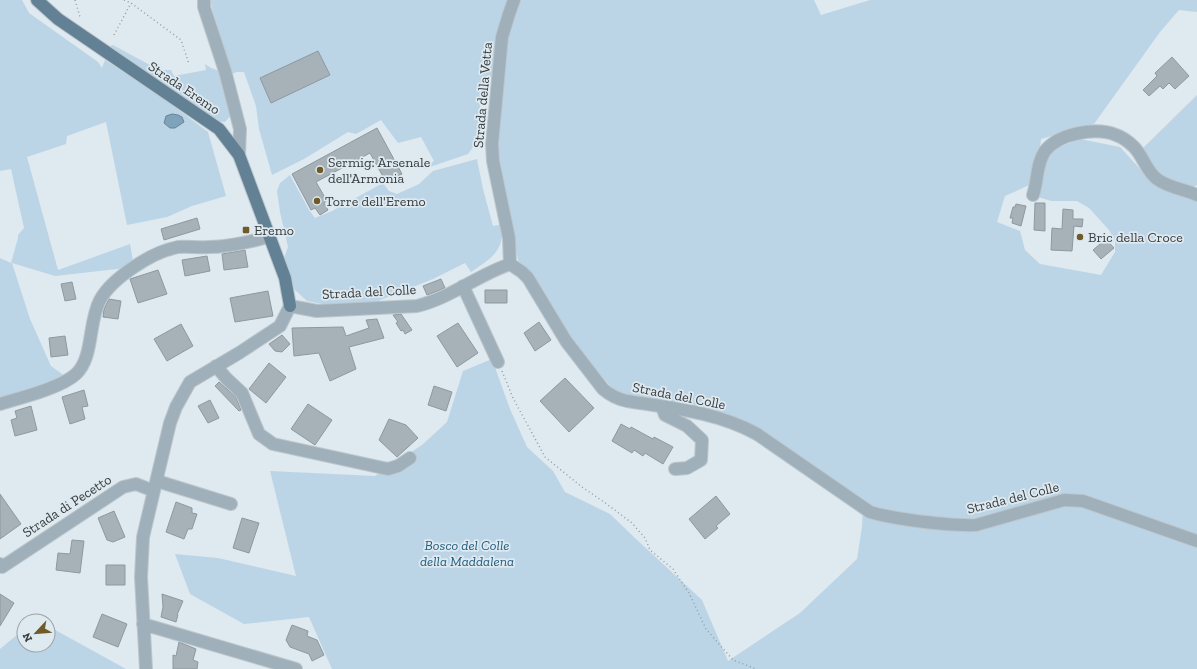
<svg xmlns="http://www.w3.org/2000/svg" width="1197" height="669" font-family="'Zilla Slab',serif">
<style>
.green{fill:#bcd5e6}
.water{fill:#7fa3bb;stroke:#698495}
.building{fill:#a6b1b8;stroke:#8e989f}
.lines{fill:none;stroke-linecap:round;stroke-linejoin:round}
.minor-casing{stroke:#bcc6cc;stroke-width:14}
.major-casing{stroke:#bcc6cc;stroke-width:14}
.path{stroke:#959da2;stroke-width:1.5;stroke-dasharray:1 3;stroke-linecap:butt}
.minor{stroke:#9fb0bb;stroke-width:12}
.major{stroke:#638194;stroke-width:12}
.poi-dot{fill:#6f5b29;stroke:#dee9f0;stroke-width:1.5}
.labels{text-anchor:middle;dominant-baseline:central;stroke-width:3.5;stroke-linejoin:round;paint-order:stroke}
.street-label{font-size:14px;fill:#363b3d;stroke:#dee9f0}
.poi-label{font-size:14px;fill:#363b3d;stroke:#dee9f0;text-anchor:start}
.park-label{font-size:14px;font-style:italic;fill:#205e80;stroke:#dee9f0}
</style>
<rect width="100%" height="100%" fill="#dee9f0"/>
<path class="green" d="M 0,0 L 22,0 L 29,13 L 98,62 L 102,68 L 105,60 L 160,96 L 208,132 L 226,196 L 192,206 L 167,217 L 127,225 L 106,122 L 67,136 L 66,144 L 27,157 L 58,270 L 130,244 L 133,261 L 126,268 L 55,276 L 12,263 L 30,319 L 51,366 L 66,377 L 34,389 L 0,399 L 0,258 L 11,263 L 18,238 L 18,235 L 24,228 L 11,169 L 0,171 Z
M 211,0 L 814,0 L 821,15 L 870,0 L 1197,0 L 1197,12 L 1179,10 L 1160,32 L 1094,124 L 1041,139 L 1036,182 L 1005,196 L 997,222 L 1020,231 L 1025,250 L 1040,264 L 1101,275 L 1115,252 L 1115,241 L 1109,230 L 1089,208 L 1077,201 L 1051,201 L 1035,196 L 1044,163 L 1053,149 L 1080,139 L 1120,147 L 1153,183 L 1197,197 L 1197,669 L 332,669 L 309,617 L 244,624 L 190,594 L 175,554 L 218,558 L 296,576 L 270,471 L 375,476 L 422,445 L 447,422 L 463,371 L 492,359 L 510,409 L 527,447 L 553,471 L 565,492 L 610,514 L 636,539 L 702,600 L 728,661 L 800,613 L 857,559 L 862,527 L 863,505 L 726,414 L 619,395 L 594,368 L 563,327 L 518,260 L 497,151 L 502,80 L 489,78 L 481,80 L 482,88 L 476,146 L 473,147 L 468,154 L 424,169 L 434,161 L 421,137 L 398,143 L 381,120 L 356,134 L 348,132 L 304,159 L 272,175 L 259,129 L 256,106 L 244,72 L 237,72 L 231,74 L 211,4 Z
M 113,45 L 159,70 L 171,70 L 174,76 L 206,70 L 205,64 L 211,68 L 220,71 L 233,113 L 225,122 L 213,121 L 107,47 Z
M 1197,95 L 1197,185 L 1192,188 L 1159,176 L 1142,149 Z
M 477,159 L 483,189 L 493,226 L 503,224 C 503,252 493,257 471,272 L 465,263 L 433,279 L 373,303 L 332,306 L 307,301 L 294,289 L 284,258 L 288,247 L 280,212 L 277,191 L 280,183 L 290,175 L 309,210 L 315,218 L 332,211 L 383,183 L 389,191 L 397,194 L 419,184 L 433,171 Z
M 48,626 L 126,669 L 0,669 L 0,649 L 24,629 L 24,645 L 48,645 Z"/>
<path class="water" d="M 172,114 L 178,115 L 182,117 L 184,122 L 175,128 L 170,128 L 164,123 L 166,116 Z"/>
<path class="building" d="M 318,51 L 330,75 L 271,103 L 260,78 Z
M 1172,57 L 1189,76 L 1175,89 L 1169,83 L 1163,89 L 1160,86 L 1149,96 L 1143,90 L 1157,76 L 1155,73 Z
M 377,128 L 402,174 L 386,182 L 370,153 L 316,182 L 327,201 L 324,203 L 328,210 L 320,215 L 315,208 L 311,210 L 292,174 Z
M 1035,203 L 1045,203 L 1045,231 L 1034,230 Z
M 1016,204 L 1026,206 L 1021,226 L 1012,223 L 1013,218 L 1010,218 L 1013,207 L 1015,207 Z
M 1063,209 L 1073,210 L 1073,219 L 1083,219 L 1082,227 L 1074,226 L 1072,251 L 1051,250 L 1052,228 L 1062,229 Z
M 197,218 L 200,229 L 164,240 L 161,229 Z
M 1106,239 L 1114,248 L 1101,259 L 1093,250 Z
M 245,250 L 248,267 L 224,270 L 222,254 Z
M 207,256 L 210,271 L 185,276 L 182,260 Z
M 158,270 L 167,294 L 138,303 L 130,279 Z
M 441,279 L 445,288 L 427,295 L 423,286 Z
M 72,282 L 76,299 L 65,301 L 61,284 Z
M 485,290 L 507,290 L 507,303 L 485,303 Z
M 268,291 L 273,316 L 235,322 L 230,298 Z
M 109,299 L 121,301 L 118,319 L 103,317 L 104,309 Z
M 401,314 L 412,330 L 405,334 L 403,330 L 401,331 L 396,323 L 398,322 L 393,315 Z
M 377,319 L 384,338 L 349,347 L 356,369 L 330,381 L 319,353 L 294,356 L 292,328 L 343,327 L 346,336 L 369,328 L 366,320 Z
M 539,322 L 551,340 L 535,351 L 524,333 Z
M 458,323 L 478,353 L 457,367 L 437,336 Z
M 181,324 L 193,346 L 167,361 L 154,339 Z
M 282,335 L 290,344 L 282,352 L 275,351 L 269,344 Z
M 65,336 L 68,355 L 51,357 L 49,338 Z
M 269,363 L 286,377 L 266,403 L 249,389 Z
M 565,378 L 594,408 L 569,432 L 540,401 Z
M 219,382 L 236,397 L 241,410 L 239,411 L 215,386 Z
M 434,386 L 452,392 L 446,411 L 428,405 Z
M 84,390 L 88,406 L 82,407 L 85,419 L 70,424 L 62,397 Z
M 210,400 L 219,418 L 208,423 L 198,406 Z
M 308,404 L 332,420 L 315,445 L 291,429 Z
M 31,406 L 37,430 L 15,436 L 11,420 L 17,418 L 15,411 Z
M 389,419 L 406,425 L 418,438 L 397,457 L 379,440 Z
M 621,424 L 630,429 L 631,427 L 653,439 L 654,437 L 673,447 L 663,464 L 645,453 L 643,456 L 634,450 L 632,453 L 612,441 Z
M 0,494 L 21,524 L 0,539 Z
M 716,496 L 730,514 L 716,526 L 718,528 L 705,539 L 689,519 Z
M 176,502 L 192,508 L 192,513 L 197,514 L 192,529 L 188,529 L 184,539 L 166,532 Z
M 114,511 L 125,537 L 113,542 L 107,540 L 98,518 Z
M 242,518 L 259,523 L 249,553 L 233,548 Z
M 72,540 L 84,541 L 80,573 L 56,570 L 58,553 L 70,554 Z
M 106,565 L 125,565 L 125,585 L 106,585 Z
M 0,594 L 14,603 L 0,626 Z
M 162,594 L 183,601 L 177,615 L 178,615 L 176,622 L 161,617 L 163,607 Z
M 102,614 L 127,624 L 118,647 L 93,637 Z
M 292,625 L 308,631 L 307,636 L 317,640 L 324,655 L 312,661 L 309,654 L 290,647 L 286,640 Z
M 179,642 L 196,649 L 193,660 L 198,662 L 197,669 L 173,669 L 173,655 L 176,656 Z"/>
<g class="lines">
<defs>
<path id="minor" d="M 204,0 L 204,7 L 225,71 L 240,129 L 239,155
M 1033,195 C 1038,181 1036,164 1045,151 C 1059,133 1096,127 1116,135 C 1122,137 1129,142 1134,147 C 1143,156 1147,172 1157,179 C 1169,188 1184,189 1197,195
M 510,264 L 509,238 L 493,161 L 492,144 L 502,37 L 509,14 L 514,0
M 463,286 L 498,362
M 216,366 L 226,378 L 242,393 L 259,434 L 273,444 L 388,469 L 398,466 L 410,458
M 0,404 C 20,398 61,388 76,374 C 94,357 88,322 100,300 C 107,287 122,275 134,267 C 147,258 163,250 178,247 C 188,246 199,248 209,247 C 229,247 249,242 268,237
M 662,407 L 665,415 L 687,426 L 702,440 L 701,460 L 687,468 L 675,469
M 157,481 L 231,504
M 0,564 L 2,567 L 123,487 L 136,484 L 154,491
M 143,624 L 296,669
M 146,669 L 141,577 L 143,537 L 170,423 L 176,407 L 190,382 L 239,353 L 280,326 L 290,306 L 317,311 L 417,306 C 450,298 478,275 510,264 L 522,272 L 528,278 L 566,341 L 603,389 C 611,396 617,399 627,401 C 672,408 717,412 757,434 L 870,512 C 883,516 896,518 910,520 C 932,523 953,526 976,525 L 1064,500 L 1083,501 L 1197,541"/>
<path id="major" d="M 37,0 L 58,19 L 219,129 L 239,155 L 285,278 L 290,306"/>
</defs>
<use href="#minor" class="minor-casing"/>
<use href="#major" class="major-casing"/>
<path class="path" d="M 75,0 L 80,17
M 124,0 L 131,3 L 181,40 L 189,64
M 114,35 L 131,3
M 502,371 L 513,398 L 545,457 L 582,487 L 604,502 L 632,523 L 645,538 L 650,550 L 673,569 L 689,593 L 706,629 L 733,660 L 756,669"/>
<use href="#minor" class="minor"/>
<use href="#major" class="major"/>
</g>
<g class="poi-dot">
<circle cx="320" cy="170" r="4"/>
<circle cx="317" cy="201" r="4"/>
<rect x="242" y="226" width="8" height="8" rx="2"/>
<circle cx="1080" cy="237" r="4"/>
</g>
<g class="labels">
<g class="street-label">
<text transform="translate(184 88) rotate(34)">Strada Eremo</text>
<text transform="translate(483 95) rotate(-85)">Strada della Vetta</text>
<text transform="translate(369 292) rotate(-3)">Strada del Colle</text>
<text transform="translate(679 396) rotate(11)">Strada del Colle</text>
<text transform="translate(1013 498) rotate(-14)">Strada del Colle</text>
<text transform="translate(67 506) rotate(-33)">Strada di Pecetto</text>
</g>
<g class="poi-label">
<text x="328" y="162">Sermig: Arsenale<tspan x="328" dy="16">dell'Armonia</tspan></text>
<text x="325" y="201">Torre dell'Eremo</text>
<text x="254" y="230">Eremo</text>
<text x="1088" y="237">Bric della Croce</text>
</g>
<g class="park-label">
<text x="467" y="545">Bosco del Colle<tspan x="467" dy="16">della Maddalena</tspan></text>
</g>
</g>
<g transform="translate(36 633) rotate(244)"><circle r="19" fill="#dee9f0" stroke="#9ba3a8"/>
<path d="M0-3L7 15L0 10L-7 15Z" fill="#6f5b29"/>
<text y="-6" font-size="11" font-weight="bold" text-anchor="middle" fill="#363b3d">N</text>
</g>
</svg>
